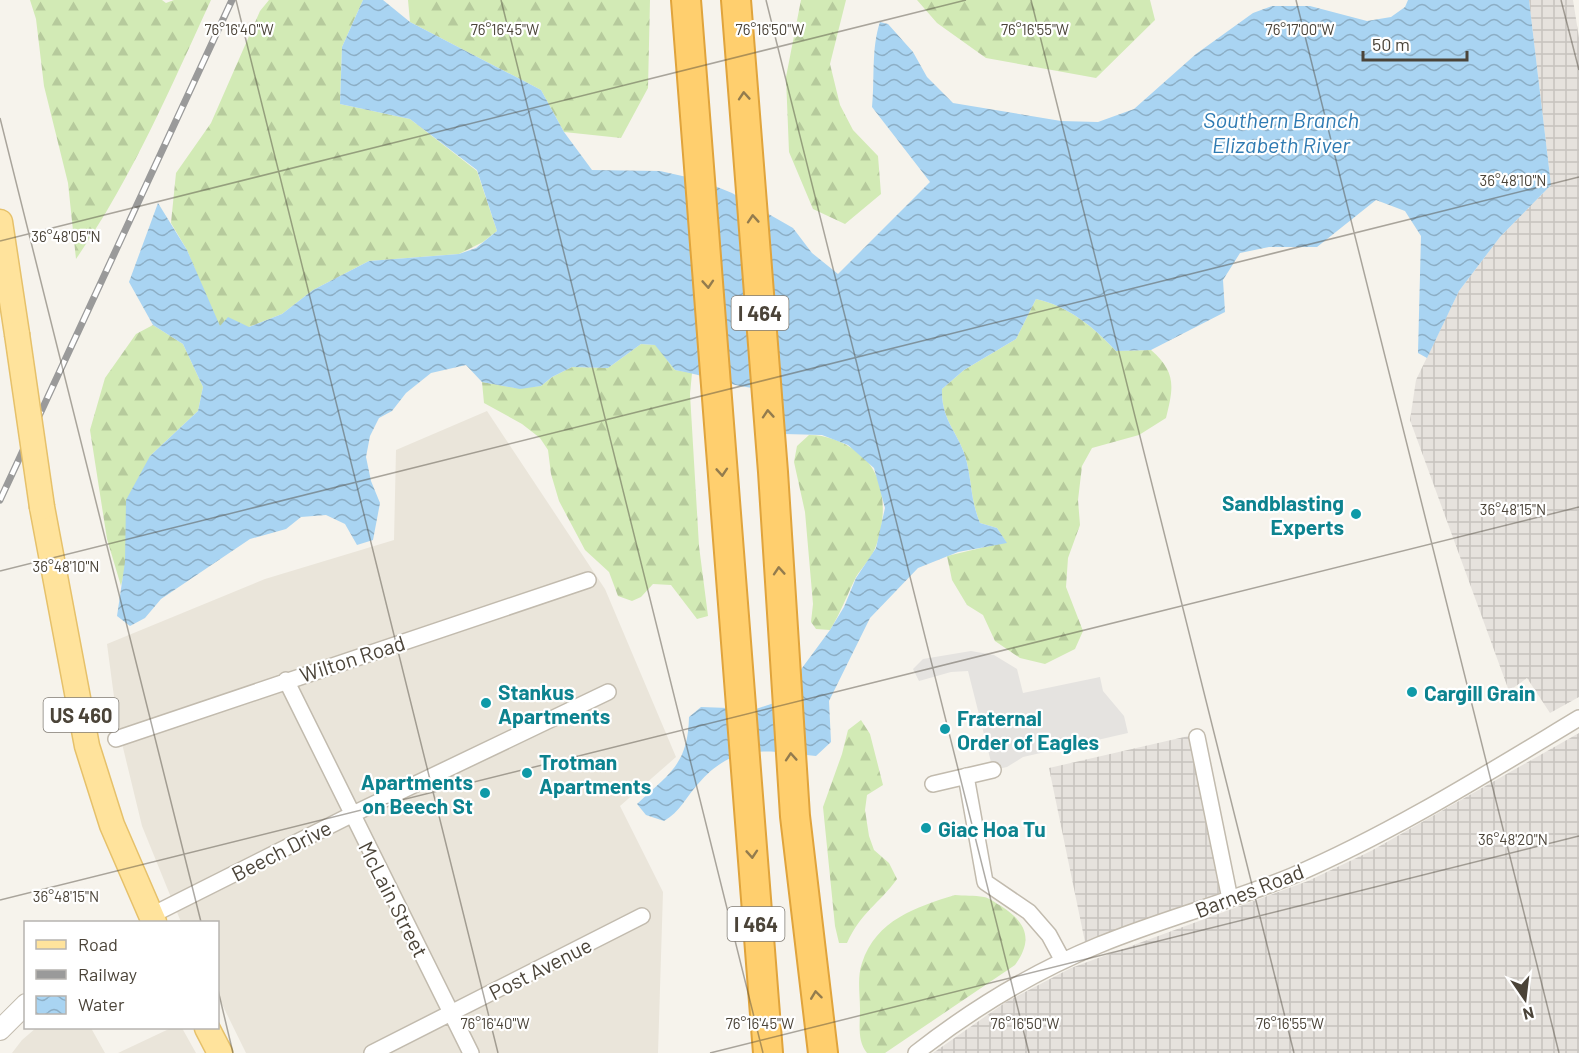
<svg xmlns="http://www.w3.org/2000/svg" width="1579" height="1053" font-family="Barlow,sans-serif">
<style>
.residential{fill:#eae5da}
.industrial{fill:url(#industrial-grid)}
.forest{fill:url(#forest-firs)}
.parking{fill:#e5e3e0}
.water{fill:url(#water-waves)}
.lines{fill:none;stroke-linecap:round;stroke-linejoin:round}
.minor-casing{stroke:#c2bbae;stroke-width:18}
.tertiary-casing{stroke:#c2bbae;stroke-width:22}
.primary-casing{stroke:#e6c16a;stroke-width:27}
.motorway-casing{stroke:#e0a43c;stroke-width:32}
.minor{stroke:#fff;stroke-width:15}
.tertiary{stroke:#fff;stroke-width:20}
.primary{stroke:#ffe39c;stroke-width:24}
.motorway{stroke:#ffcf6e;stroke-width:28}
.rail-casing{stroke:#9a9a9a;stroke-width:7}
.rail{stroke:#fff;stroke-width:4.5;stroke-dasharray:14;stroke-linecap:butt}
.primary-bridge-casing{stroke:#e6c16a;stroke-width:27;stroke-linecap:butt}
.primary-bridge{stroke:#ffe39c;stroke-width:24}
.oneway{stroke:#937c4e}
.ticks{fill:none;stroke:#4b4439;stroke-width:1.5;stroke-opacity:0.45}
.culture-dot{fill:#0f9aa8;stroke:#fff;stroke-width:2}
.labels{text-anchor:middle;dominant-baseline:central;stroke-width:4.5;stroke-linejoin:round;paint-order:stroke}
.shield{fill:#fff;stroke:#817c74;stroke-width:1.5}
.shield-label{font-size:20px;font-weight:bold;fill:#4b4439}
.culture-label{font-size:21px;font-weight:bold;fill:#0d838f;stroke:#fff;text-anchor:start}
.street-label{font-size:21px;fill:#4b4439;stroke:#fff}
.water-label{font-size:22px;font-style:italic;fill:#2e7ab2;stroke:#fff}
.ticks-label{font-size:15px;text-anchor:middle;fill:#4b4439;stroke:#fff;stroke-width:4.5;stroke-linejoin:round;paint-order:stroke}
</style>
<defs>
<pattern id="industrial-grid" width="8" height="8" patternUnits="userSpaceOnUse" patternTransform="scale(1.5)"><rect width="8" height="8" fill="#e6e2dd"/><path d="M0 4h8M4 0v8" fill="none" stroke="#c7c3be"/></pattern>
<pattern id="forest-firs" width="22" height="20" patternUnits="userSpaceOnUse" patternTransform="scale(1.5)"><rect width="22" height="20" fill="#d2eab5"/><path d="M5 1l3.5 6h-7zM16 11l3.5 6h-7z" fill="#b6ca9c"/></pattern>
<pattern id="water-waves" width="16" height="10" patternUnits="userSpaceOnUse" patternTransform="scale(1.5)"><rect width="16" height="10" fill="#a9d4f2"/><path d="M0 5q4-4 8 0t8 0" fill="none" stroke="#8caec5"/></pattern>
</defs>
<rect width="100%" height="100%" fill="#f6f3ec"/>
<path class="residential" d="M 487,411 L 605,589 L 676,757 L 620,806 L 663,892 L 658,1053 L 246,1053 L 218,996 L 218,922 L 181,922 L 142,826 L 118,727 L 107,644 L 265,579 L 394,540 L 396,450 Z
M 36,1028 L 91,1028 L 105,1053 L 12,1053 L 22,1040 Z
M 171,1028 L 182,1028 L 196,1053 L 118,1053 Z"/>
<path class="industrial" d="M 1529,0 L 1573,0 L 1579,38 L 1579,697 L 1550,713 L 1527,678 L 1509,691 L 1410,420 L 1416,380 L 1459,291 L 1500,237 L 1551,185 Z
M 1579,733 L 1579,1053 L 933,1053 L 1006,1002 L 1071,968 L 1308,881 L 1371,851 Z
M 1193,735 L 1224,893 L 1085,942 L 1049,768 Z"/>
<path class="forest" d="M 30,0 L 162,0 L 166,3 L 174,0 L 211,0 C 170,89 132,178 76,259 L 68,183 L 44,86 L 36,19 Z
M 269,0 L 363,0 L 342,47 L 340,104 L 410,119 L 477,171 L 497,231 L 483,242 L 459,254 L 369,261 L 313,290 L 282,314 L 249,327 L 220,330 L 187,250 L 171,223 L 176,173 L 211,123 L 260,11 Z
M 408,0 L 650,0 L 648,88 L 621,138 L 564,132 L 541,90 L 410,22 Z
M 801,0 L 846,0 L 830,64 L 840,105 L 853,130 L 878,156 L 881,194 L 845,224 L 813,209 L 789,152 L 786,77 Z
M 917,0 L 1150,0 L 1155,20 L 1096,78 L 986,58 L 937,23 Z
M 1036,299 C 1068,306 1094,327 1116,351 L 1151,350 C 1176,372 1174,386 1166,418 L 1139,435 L 1092,448 L 1082,466 L 1078,500 L 1080,525 L 1068,558 L 1066,587 L 1083,631 L 1075,649 L 1045,664 L 1020,658 L 995,641 L 983,615 L 967,605 L 952,580 L 947,556 L 1006,542 L 997,528 L 980,523 C 971,501 972,485 967,463 C 961,434 941,423 942,389 L 964,370 L 1016,339 Z
M 153,325 L 183,344 L 203,387 L 198,411 L 150,456 L 121,586 L 107,539 L 90,430 L 105,378 L 136,334 Z
M 641,344 L 656,345 L 675,370 L 692,373 L 690,394 L 699,546 L 708,616 L 697,619 L 671,585 L 653,584 L 641,597 L 632,601 L 618,596 L 609,572 L 585,550 L 559,501 L 551,474 L 548,450 L 540,438 L 522,424 L 484,403 L 482,382 L 516,388 L 541,386 L 552,377 L 572,367 L 608,368 Z
M 809,435 C 826,435 842,441 856,451 C 886,472 888,514 876,546 C 872,558 862,567 856,577 C 847,595 841,612 830,630 L 816,629 L 811,622 L 813,604 L 805,512 L 794,462 L 797,446 Z
M 861,720 L 870,734 L 883,785 L 867,795 L 865,810 L 869,836 L 874,850 L 889,863 L 897,879 C 879,904 861,912 847,943 L 839,943 L 835,926 L 823,807 L 842,754 L 848,730 Z
M 955,895 C 964,896 974,895 984,897 C 990,898 995,903 1001,906 C 1026,922 1034,939 1015,965 L 885,1053 L 867,1053 C 857,1041 860,1024 860,1009 C 860,994 857,977 862,963 C 876,920 916,907 955,895 Z"/>
<path class="parking" d="M 971,651 L 994,655 L 1017,669 L 1023,693 L 1100,677 L 1103,691 L 1124,716 L 1128,733 L 1023,757 L 1007,767 L 993,770 L 968,671 L 951,672 L 919,681 L 913,669 L 923,659 Z"/>
<path class="water" d="M 363,0 L 383,0 L 410,22 L 541,90 L 564,132 L 592,170 L 660,171 L 700,180 L 732,193 L 793,228 L 812,253 L 838,274 L 930,182 L 872,107 C 875,79 871,49 880,22 L 888,24 L 913,52 L 927,77 L 953,103 L 1061,121 L 1098,122 L 1134,109 L 1196,54 L 1253,13 L 1272,6 L 1310,6 L 1367,21 L 1391,17 L 1405,7 L 1408,0 L 1529,0 L 1551,185 L 1500,237 L 1459,291 L 1427,358 L 1418,353 L 1421,236 L 1405,211 L 1376,200 L 1317,247 L 1269,247 L 1240,253 L 1223,280 L 1225,312 L 1151,350 L 1116,351 C 1094,327 1068,306 1036,299 L 1016,339 L 964,370 L 942,389 C 941,423 961,434 967,463 C 972,485 971,501 980,523 L 997,528 L 1007,543 L 958,552 L 918,568 L 870,618 L 829,701 L 831,742 L 816,756 C 766,751 734,742 698,784 C 686,797 680,812 664,821 L 646,815 L 637,804 C 670,773 688,764 689,717 L 701,707 L 756,709 L 777,702 L 830,630 L 844,607 L 856,578 L 876,548 L 885,508 L 874,468 L 848,445 L 822,435 L 784,434 L 762,389 C 732,387 705,375 675,370 L 655,345 L 641,344 L 608,368 L 572,367 L 552,377 L 541,386 L 520,389 L 482,382 L 466,365 L 431,373 L 406,393 L 392,411 L 379,418 L 370,436 L 366,457 L 371,481 L 380,503 L 373,540 L 357,545 L 345,524 L 326,515 L 301,517 L 286,529 L 250,539 L 161,599 L 145,618 L 130,626 L 117,616 L 125,562 L 126,500 L 150,456 L 198,411 L 203,387 L 183,344 L 153,325 L 129,282 L 158,203 L 187,250 L 220,326 L 228,317 L 249,327 L 282,314 L 313,290 L 369,261 L 459,254 L 476,248 L 497,231 L 477,170 L 410,119 L 340,104 L 342,47 Z"/>
<g class="lines">
<defs>
<path id="minor" d="M 286,680 L 471,1053
M 1197,737 L 1230,899
M 116,739 L 588,580
M 966,776 L 985,882 L 1029,912 L 1049,935 L 1063,961
M 933,784 L 993,770
M 150,916 L 351,815 L 608,692
M 372,1053 L 642,916
M 916,1053 C 972,1009 1033,972 1099,945 C 1162,919 1229,902 1292,876 C 1392,833 1486,774 1579,718"/>
<path id="tertiary" d="M 0,1030 L 26,1004"/>
<path id="primary" d="M 0,222 L 17,334
M 42,507 L 87,746 L 112,825 L 154,922
M 207,1028 L 220,1053"/>
<path id="motorway" d="M 686,0 L 768,1053
M 736,0 L 773,472 L 795,816 L 823,1053"/>
</defs>
<use href="#minor" class="minor-casing"/>
<use href="#tertiary" class="tertiary-casing"/>
<use href="#primary" class="primary-casing"/>
<use href="#motorway" class="motorway-casing"/>
<use href="#minor" class="minor"/>
<use href="#tertiary" class="tertiary"/>
<use href="#primary" class="primary"/>
<use href="#motorway" class="motorway"/>
<defs>
<path id="rail" d="M 0,500 L 232,0"/>
</defs>
<use href="#rail" class="rail-casing"/>
<use href="#rail" class="rail"/>
<defs>
<path id="primary-bridge" d="M 17,334 L 42,507"/>
</defs>
<use href="#primary-bridge" class="primary-bridge-casing"/>
<use href="#primary-bridge" class="primary-bridge"/>
</g>
<defs><path id="oneway-chevron" d="M-2-3.5L2.5 0L-2 3.5" fill="none" stroke-width="1.6" stroke-linecap="round" stroke-linejoin="round" transform="scale(1.5)"/></defs>
<g class="oneway">
<use href="#oneway-chevron" transform="translate(744 96) rotate(-94)"/>
<use href="#oneway-chevron" transform="translate(753 219) rotate(-94)"/>
<use href="#oneway-chevron" transform="translate(708 284) rotate(86)"/>
<use href="#oneway-chevron" transform="translate(768 414) rotate(-94)"/>
<use href="#oneway-chevron" transform="translate(722 472) rotate(86)"/>
<use href="#oneway-chevron" transform="translate(779 571) rotate(-94)"/>
<use href="#oneway-chevron" transform="translate(791 757) rotate(-94)"/>
<use href="#oneway-chevron" transform="translate(752 854) rotate(86)"/>
<use href="#oneway-chevron" transform="translate(816 995) rotate(-97)"/>
</g>
<path class="ticks" d="M 236,0 L 498,1053M 501,0 L 763,1053M 766,0 L 1029,1053M 1031,0 L 1294,1053M 1296,0 L 1559,1053M 1561,0 L 1579,70M 0,118 L 201,922M 0,241 L 966,0M 0,571 L 1579,177M 0,900 L 1579,507M 218,990 L 233,1053M 710,1053 L 1579,836"/>
<g class="culture-dot">
<circle cx="1356" cy="514" r="6"/>
<circle cx="1412" cy="692" r="6"/>
<circle cx="486" cy="703" r="6"/>
<circle cx="945" cy="729" r="6"/>
<circle cx="527" cy="773" r="6"/>
<circle cx="485" cy="793" r="6"/>
<circle cx="926" cy="828" r="6"/>
</g>
<g class="labels">
<g class="shield">
<rect x="731.5" y="296" width="57" height="34" rx="4.5"/>
<rect x="43.5" y="698" width="75" height="34" rx="4.5"/>
<rect x="727.5" y="907" width="57" height="34" rx="4.5"/>
</g>
<g class="shield-label">
<text x="760" y="313">I 464</text>
<text x="81" y="715">US 460</text>
<text x="756" y="924">I 464</text>
</g>
<g class="culture-label">
<text x="1344" y="502" text-anchor="end">Sandblasting<tspan x="1344" dy="24">Experts</tspan></text>
<text x="498" y="691">Stankus<tspan x="498" dy="24">Apartments</tspan></text>
<text x="1424" y="692">Cargill Grain</text>
<text x="957" y="717">Fraternal<tspan x="957" dy="24">Order of Eagles</tspan></text>
<text x="539" y="761">Trotman<tspan x="539" dy="24">Apartments</tspan></text>
<text x="473" y="781" text-anchor="end">Apartments<tspan x="473" dy="24">on Beech St</tspan></text>
<text x="938" y="828">Giac Hoa Tu</text>
</g>
<g class="street-label">
<text transform="translate(352 658) rotate(-18)">Wilton Road</text>
<text transform="translate(281 850) rotate(-27)">Beech Drive</text>
<text transform="translate(1249 890) rotate(-21)">Barnes Road</text>
<text transform="translate(394 899) rotate(63)">McLain Street</text>
<text transform="translate(540 968) rotate(-27)">Post Avenue</text>
</g>
<g class="water-label">
<text x="1281" y="119">Southern Branch<tspan x="1281" dy="25">Elizabeth River</tspan></text>
</g>
</g>
<g class="ticks-label">
<text x="239" y="35">76°16'40"W</text>
<text x="770" y="35">76°16'50"W</text>
<text x="1035" y="35">76°16'55"W</text>
<text x="1300" y="35">76°17'00"W</text>
<text x="505" y="35">76°16'45"W</text>
<text x="1513" y="186">36°48'10"N</text>
<text x="66" y="242">36°48'05"N</text>
<text x="1513" y="515">36°48'15"N</text>
<text x="66" y="572">36°48'10"N</text>
<text x="1513" y="845">36°48'20"N</text>
<text x="66" y="902">36°48'15"N</text>
<text x="495" y="1029">76°16'40"W</text>
<text x="760" y="1029">76°16'45"W</text>
<text x="1025" y="1029">76°16'50"W</text>
<text x="1290" y="1029">76°16'55"W</text>
</g>
<rect x="24" y="921" width="195" height="108" fill="#ffffff" stroke="#b7b4b0" stroke-width="1.5"/>
<rect x="36" y="940" width="30" height="9" fill="#ffe39c" stroke="#b7b4b0" stroke-width="1.5"/>
<text x="78" y="951" font-size="18" fill="#4b4439">Road</text>
<rect x="36" y="970" width="30" height="9" fill="#9a9a9a" stroke="#b7b4b0" stroke-width="1.5"/>
<text x="78" y="981" font-size="18" fill="#4b4439">Railway</text>
<rect x="36" y="996" width="30" height="18" fill="url(#water-waves)" stroke="#b7b4b0" stroke-width="1.5"/>
<text x="78" y="1011" font-size="18" fill="#4b4439">Water</text>
<g transform="translate(1525 999) rotate(166)" stroke="#ffffff" stroke-width="4.5" paint-order="stroke">
<path d="M0-4.5L10 22L0 15L-10 22Z" fill="#4b4439"/>
<text y="-9" font-size="16" font-weight="bold" text-anchor="middle" fill="#4b4439">N</text>
</g>
<path d="M1363 51v9h104v-9" fill="none" stroke="#4b4439" stroke-width="3"/>
<text x="1372" y="51" font-size="18" fill="#4b4439" stroke="#ffffff" stroke-width="4.5" paint-order="stroke">50 m</text>
</svg>
